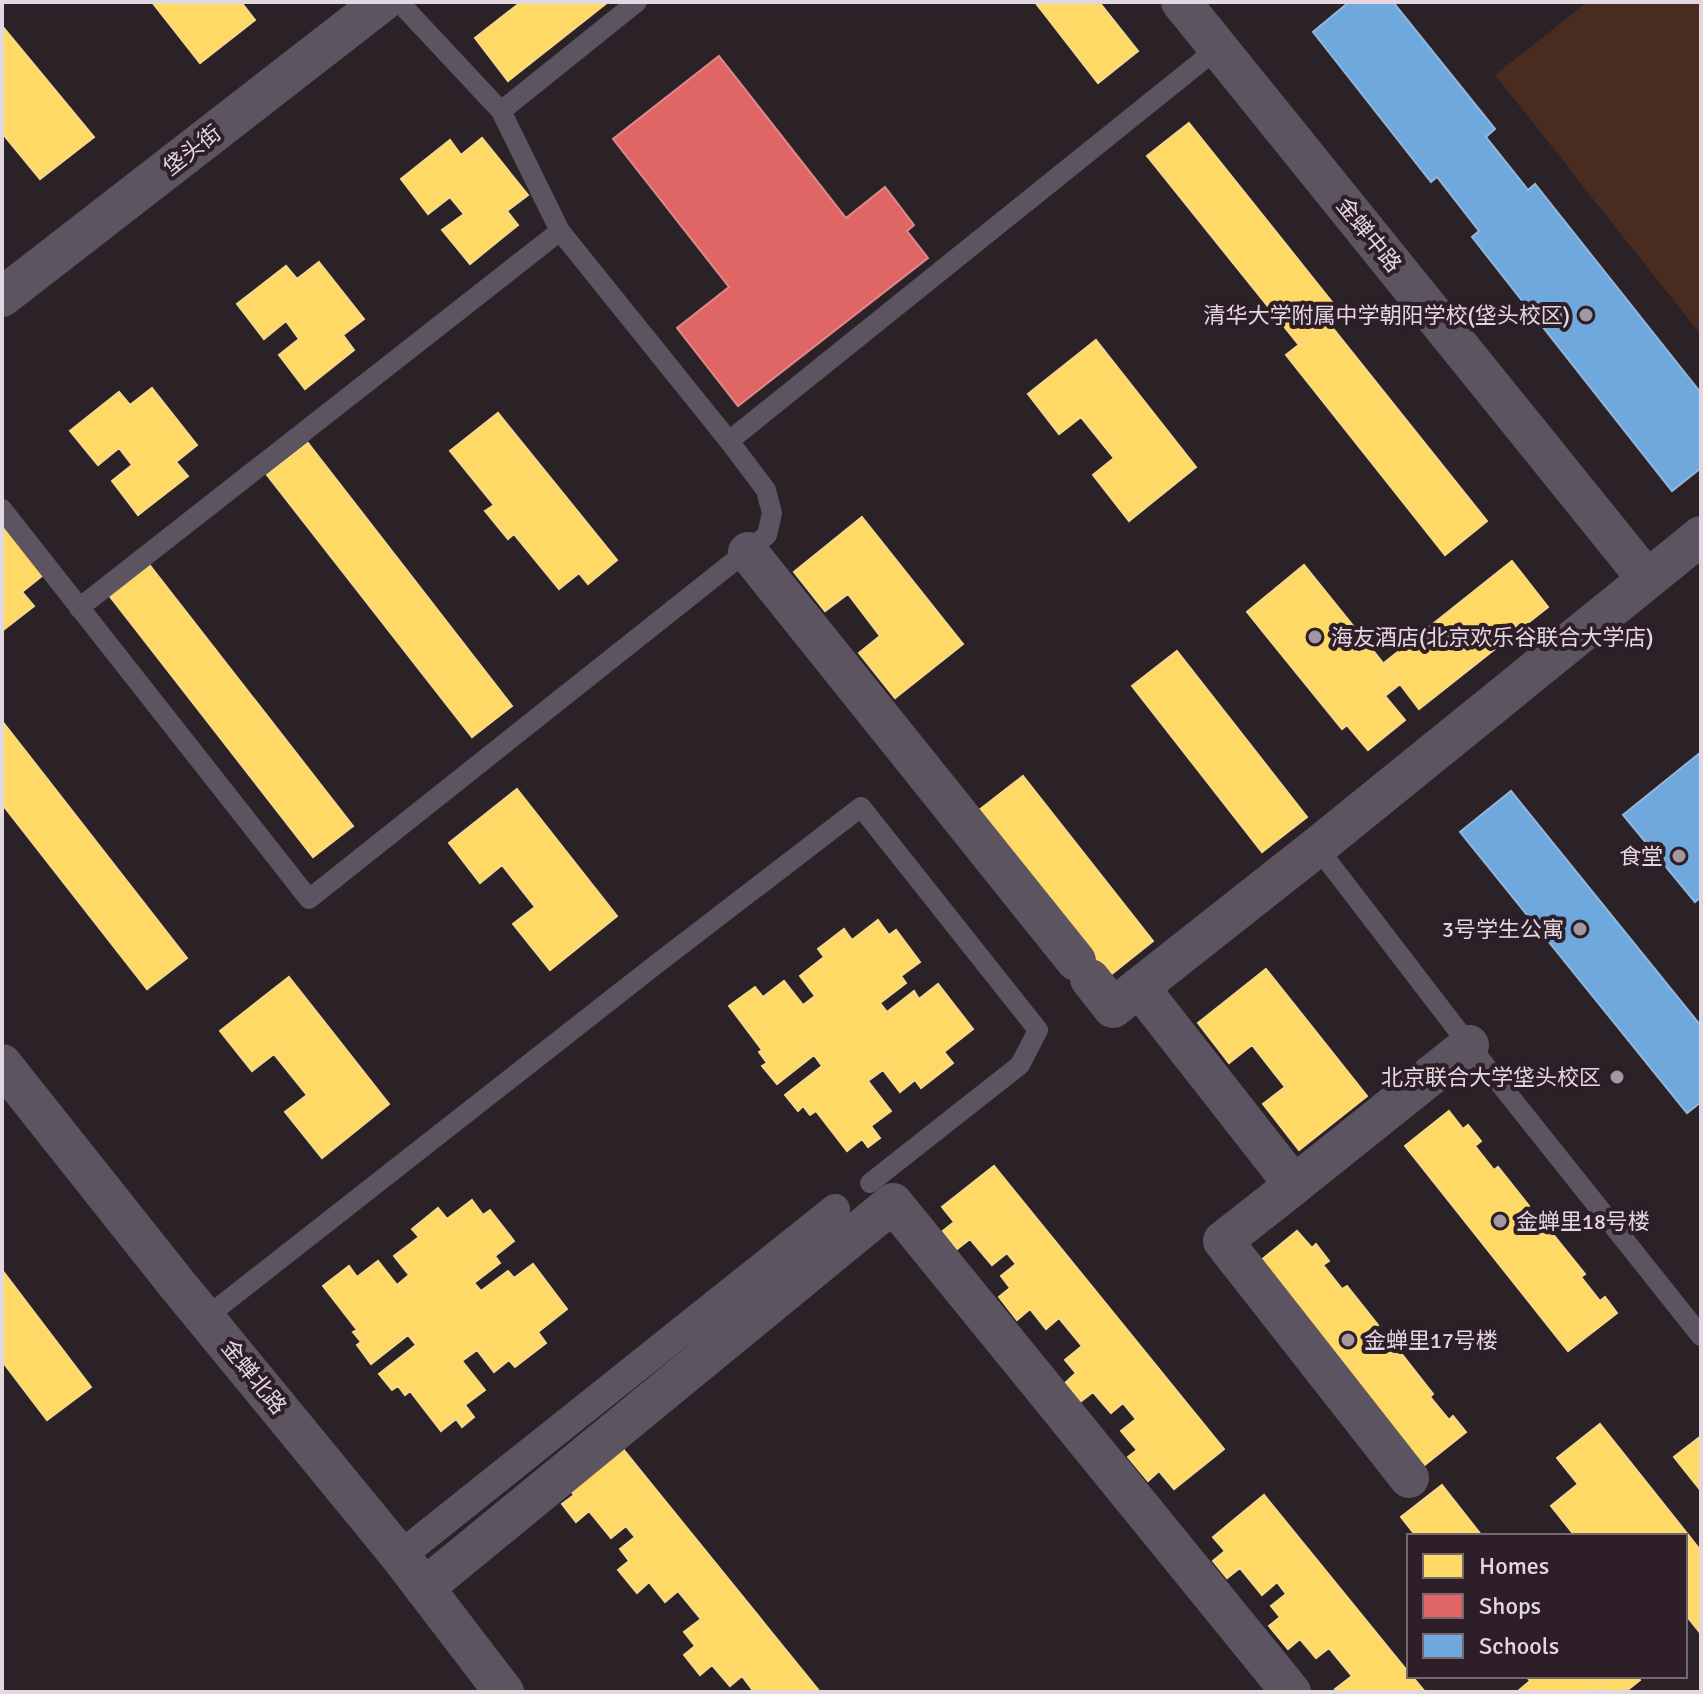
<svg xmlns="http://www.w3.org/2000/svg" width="1703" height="1694" font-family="Signika,'Noto Sans SC',sans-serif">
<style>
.green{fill:#492b1f}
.homes{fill:#ffd966;stroke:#f7d98a;stroke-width:2}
.shops{fill:#e06666;stroke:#e1888a;stroke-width:2}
.schools{fill:#6fa8dc;stroke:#92b6dd;stroke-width:2}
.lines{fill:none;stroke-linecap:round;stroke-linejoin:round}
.service{stroke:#5c5561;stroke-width:20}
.pedestrian{stroke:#5c5561;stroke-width:30}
.minor{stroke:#5c5561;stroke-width:40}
.poi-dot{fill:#a2989f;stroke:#2e1e28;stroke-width:3}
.labels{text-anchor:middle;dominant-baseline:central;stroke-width:8;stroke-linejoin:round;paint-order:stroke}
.street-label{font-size:22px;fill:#e3d8df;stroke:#2e1e28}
.poi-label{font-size:22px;fill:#e3d8df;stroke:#2e1e28;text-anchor:end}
</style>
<rect width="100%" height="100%" fill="#2a2227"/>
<path class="green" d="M 1587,2 L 1701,2 L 1701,335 L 1495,75 Z"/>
<path class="homes" d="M 152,2 L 241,2 L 255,20 L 200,63 Z
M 521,2 L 608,2 L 508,81 L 475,38 Z
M 1035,2 L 1099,2 L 1138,51 L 1098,83 Z
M 2,26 L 94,137 L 40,179 L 2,133 Z
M 1189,123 L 1340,312 L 1299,345 L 1147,156 Z
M 482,138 L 528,195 L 507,211 L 518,225 L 470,264 L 442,230 L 464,214 L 450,197 L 428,214 L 401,179 L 450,140 L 461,155 Z
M 319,262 L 364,319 L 343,335 L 354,350 L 305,389 L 279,355 L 299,339 L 286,321 L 264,339 L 237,304 L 286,266 L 297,279 Z
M 1328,322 L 1487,521 L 1445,555 L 1286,355 Z
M 1096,340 L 1196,467 L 1129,521 L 1093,475 L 1114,458 L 1081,417 L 1059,434 L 1028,394 Z
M 152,388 L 197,445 L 176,462 L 188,476 L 138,515 L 112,481 L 132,465 L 119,448 L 98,465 L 70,431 L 119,392 L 130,405 Z
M 498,413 L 617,560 L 588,584 L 579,573 L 559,589 L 514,534 L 508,539 L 485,511 L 494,505 L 450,451 Z
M 308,443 L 512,706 L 472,737 L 267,475 Z
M 862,517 L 963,644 L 895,698 L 859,653 L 880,636 L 848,594 L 825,611 L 794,572 Z
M 2,524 L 43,575 L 22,592 L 34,606 L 2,631 Z
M 1512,561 L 1548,607 L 1419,709 L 1384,663 Z
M 148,563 L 353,826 L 313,857 L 108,594 Z
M 1304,565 L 1400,684 L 1385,696 L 1405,720 L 1368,750 L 1347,725 L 1342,729 L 1247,612 Z
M 1177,651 L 1307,817 L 1262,852 L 1132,686 Z
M 2,721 L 187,958 L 147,989 L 2,804 Z
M 1023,776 L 1153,941 L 1109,976 L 978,811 Z
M 517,789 L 617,916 L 550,970 L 513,924 L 535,907 L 502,865 L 480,883 L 449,843 Z
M 878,920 L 889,935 L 896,930 L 920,962 L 901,976 L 906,983 L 880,1003 L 887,1012 L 914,991 L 919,999 L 938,984 L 973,1029 L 944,1052 L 953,1063 L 921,1088 L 915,1080 L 900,1092 L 883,1070 L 868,1081 L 891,1111 L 871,1126 L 880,1138 L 868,1147 L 862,1139 L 847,1151 L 816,1111 L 810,1115 L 803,1106 L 798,1111 L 785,1095 L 822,1066 L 814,1055 L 777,1084 L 762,1066 L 767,1063 L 759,1052 L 762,1050 L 729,1006 L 755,987 L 763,997 L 784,981 L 803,1005 L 815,996 L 800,976 L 824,957 L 818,949 L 844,929 L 852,940 Z
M 1266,969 L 1367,1096 L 1299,1150 L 1263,1104 L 1285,1087 L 1252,1045 L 1229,1063 L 1198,1023 Z
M 289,977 L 389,1104 L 322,1158 L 285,1112 L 307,1095 L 274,1054 L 252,1071 L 220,1031 Z
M 1449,1111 L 1463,1129 L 1468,1125 L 1481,1141 L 1475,1146 L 1494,1170 L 1498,1167 L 1529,1206 L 1526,1209 L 1547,1236 L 1552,1233 L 1585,1274 L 1581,1277 L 1600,1301 L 1605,1297 L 1617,1313 L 1568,1351 L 1405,1146 Z
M 994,1166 L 1224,1449 L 1174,1489 L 1159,1471 L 1148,1481 L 1128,1457 L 1137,1450 L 1121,1431 L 1136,1419 L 1123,1403 L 1111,1413 L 1093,1392 L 1080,1402 L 1065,1383 L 1076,1373 L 1065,1360 L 1082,1346 L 1059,1318 L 1046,1329 L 1030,1309 L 1017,1320 L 999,1297 L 1010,1288 L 1001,1276 L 1016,1264 L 1007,1253 L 992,1265 L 970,1239 L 957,1249 L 943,1231 L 954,1222 L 942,1207 Z
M 472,1200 L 483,1215 L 490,1210 L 514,1241 L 495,1256 L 500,1263 L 474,1283 L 481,1291 L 508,1271 L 514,1278 L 533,1264 L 567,1309 L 538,1332 L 546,1343 L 515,1367 L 509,1360 L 494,1372 L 477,1350 L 462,1361 L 485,1390 L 465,1405 L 474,1417 L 462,1427 L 456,1419 L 441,1431 L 410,1391 L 405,1395 L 398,1386 L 392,1390 L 379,1374 L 416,1345 L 408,1335 L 371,1364 L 357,1345 L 361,1342 L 353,1332 L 357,1330 L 323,1286 L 349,1266 L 357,1277 L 378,1261 L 397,1285 L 409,1275 L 394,1256 L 419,1237 L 412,1229 L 438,1208 L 447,1219 Z
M 1297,1231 L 1312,1248 L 1316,1244 L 1329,1261 L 1323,1265 L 1342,1289 L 1347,1286 L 1378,1325 L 1374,1328 L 1396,1355 L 1400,1352 L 1433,1394 L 1430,1397 L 1449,1420 L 1453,1416 L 1466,1432 L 1417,1471 L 1254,1266 Z
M 2,1270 L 91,1387 L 47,1420 L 2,1361 Z
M 1600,1424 L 1701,1551 L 1701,1634 L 1685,1614 L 1685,1536 L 1575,1536 L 1551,1506 L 1578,1484 L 1557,1458 Z
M 1701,1436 L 1701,1491 L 1674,1457 Z
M 614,1438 L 820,1692 L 754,1692 L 742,1676 L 730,1686 L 712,1665 L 700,1675 L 684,1655 L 695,1646 L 684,1632 L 701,1619 L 678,1591 L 665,1602 L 649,1582 L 637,1593 L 618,1570 L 629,1561 L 620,1549 L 635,1537 L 626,1526 L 611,1538 L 589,1511 L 576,1522 L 562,1504 L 574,1495 L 562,1480 Z
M 1442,1485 L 1482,1536 L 1416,1536 L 1401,1517 Z
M 1264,1495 L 1409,1673 L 1409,1676 L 1412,1676 L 1425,1692 L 1338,1692 L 1335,1689 L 1352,1676 L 1329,1648 L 1316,1658 L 1300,1639 L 1288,1649 L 1269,1626 L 1280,1617 L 1271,1606 L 1286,1594 L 1277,1582 L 1262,1595 L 1240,1568 L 1227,1578 L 1213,1561 L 1225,1551 L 1213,1537 Z
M 1526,1676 L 1612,1676 L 1592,1692 L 1517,1692 L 1530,1681 Z
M 1612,1676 L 1637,1676 L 1640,1680 L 1625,1692 L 1592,1692 Z"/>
<path class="shops" d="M 719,56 L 846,218 L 885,187 L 914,225 L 907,231 L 928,258 L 738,406 L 677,328 L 729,287 L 613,139 Z"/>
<path class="schools" d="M 1349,2 L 1393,2 L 1495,129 L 1486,137 L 1528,190 L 1535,184 L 1701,393 L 1701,468 L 1672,491 L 1472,237 L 1479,231 L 1437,177 L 1431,182 L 1313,32 Z
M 1701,752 L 1701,897 L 1695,902 L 1623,815 Z
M 1511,791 L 1701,1026 L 1701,1102 L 1687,1113 L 1460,832 Z"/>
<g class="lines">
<path class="service" d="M 501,111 L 637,2
M 729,441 L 1218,48
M 2,509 L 309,899 L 767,535 L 772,513 L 766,490 L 729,441 L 560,231 L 501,111 L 399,2
M 79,608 L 560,231
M 1317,847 L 1469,1045 L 1701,1336
M 205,1318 L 654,966 L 861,807 L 1038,1030 L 1020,1065 L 870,1183"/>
<path class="pedestrian" d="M 400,1556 L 835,1209"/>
<path class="minor" d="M 1181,2 L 1647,579
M 2,297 L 382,2
M 748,552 L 1076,961
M 1090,979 L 1113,1008 L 1317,847 L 1701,536
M 1139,987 L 1294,1185 L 1469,1045
M 2,1064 L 176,1283 L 400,1556 L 504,1692
M 1294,1185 L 1223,1241 L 1409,1478
M 424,1588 L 893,1203 L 1291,1692"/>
</g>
<g class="poi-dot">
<circle cx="1586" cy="315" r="8"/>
<circle cx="1315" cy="637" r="8"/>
<circle cx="1679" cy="856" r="8"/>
<circle cx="1580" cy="929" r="8"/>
<circle cx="1617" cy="1077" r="8"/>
<circle cx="1500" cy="1221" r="8"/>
<circle cx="1348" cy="1340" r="8"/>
</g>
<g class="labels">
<g class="street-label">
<text transform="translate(192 150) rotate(-38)">垡头街</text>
<text transform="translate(1369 235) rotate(51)">金蝉中路</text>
<text transform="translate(254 1377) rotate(51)">金蝉北路</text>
</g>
<g class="poi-label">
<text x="1570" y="315">清华大学附属中学朝阳学校(垡头校区)</text>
<text x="1331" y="637" text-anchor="start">海友酒店(北京欢乐谷联合大学店)</text>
<text x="1663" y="856">食堂</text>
<text x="1564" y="929">3号学生公寓</text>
<text x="1601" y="1077">北京联合大学垡头校区</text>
<text x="1516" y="1221" text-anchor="start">金蝉里18号楼</text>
<text x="1364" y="1340" text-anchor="start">金蝉里17号楼</text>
</g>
</g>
<rect width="1703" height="1694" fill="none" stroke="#e3d8df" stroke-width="8"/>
<rect x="1407" y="1534" width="280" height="144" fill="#2e1e28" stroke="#766871" stroke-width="2"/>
<rect x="1423" y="1554" width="40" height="24" fill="#ffd966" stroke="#766871" stroke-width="2"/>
<text x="1479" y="1574" font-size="24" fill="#e3d8df">Homes</text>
<rect x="1423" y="1594" width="40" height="24" fill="#e06666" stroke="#766871" stroke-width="2"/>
<text x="1479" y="1614" font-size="24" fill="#e3d8df">Shops</text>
<rect x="1423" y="1634" width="40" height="24" fill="#6fa8dc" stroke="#766871" stroke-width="2"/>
<text x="1479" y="1654" font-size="24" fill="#e3d8df">Schools</text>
</svg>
